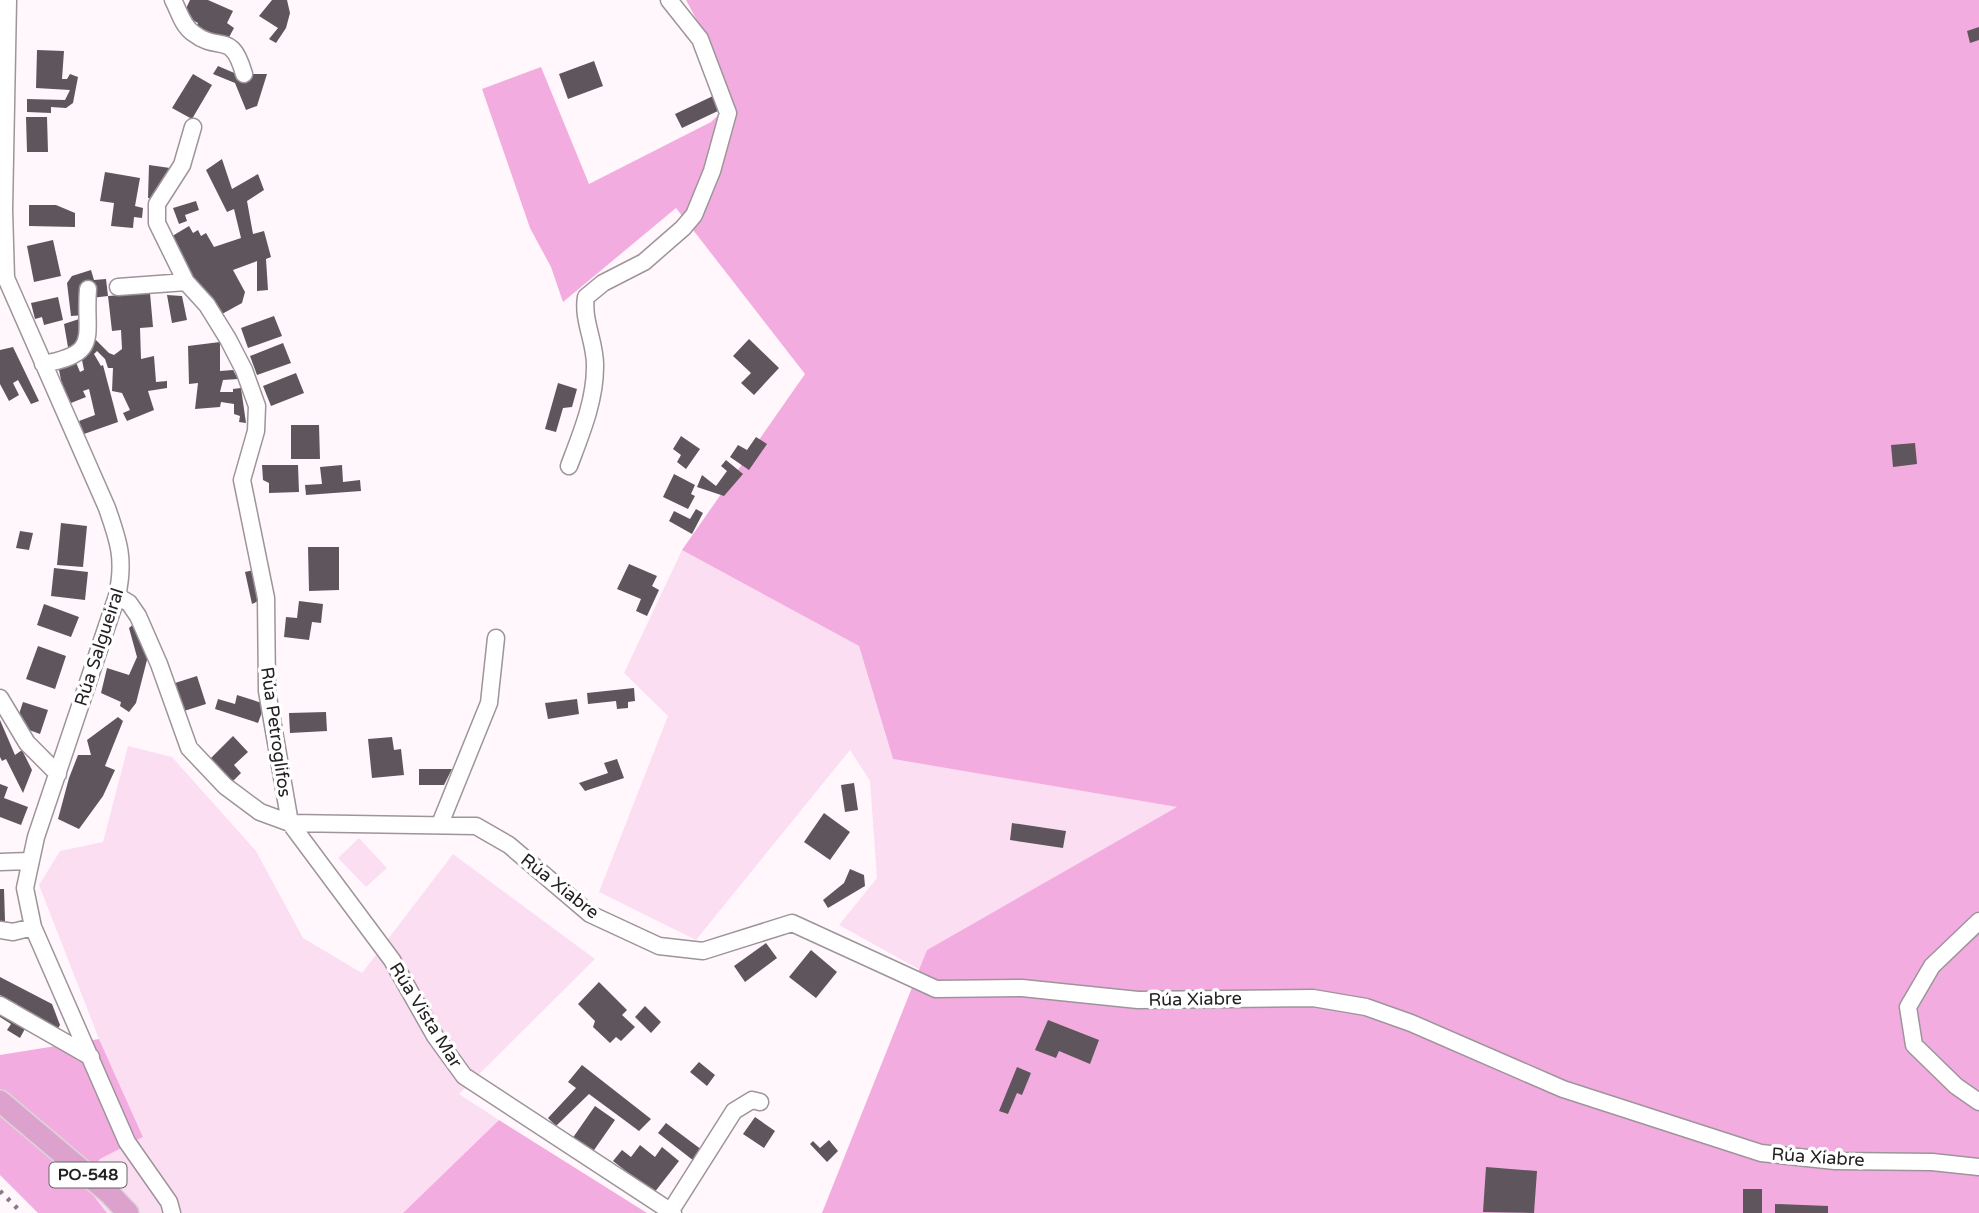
<svg xmlns="http://www.w3.org/2000/svg" width="1979" height="1213" font-family="'Varela Round',sans-serif">
<style>
.green{fill:#fcdef3}
.forest{fill:#f3acdf}
.building{fill:#5e565c}
.lines{fill:none;stroke-linecap:round;stroke-linejoin:round}
.minor-casing{stroke:#9e949b;stroke-width:19}
.major-casing{stroke:#d8d7d7;stroke-width:24}
.minor{stroke:#fff;stroke-width:16}
.major{stroke:#dda1ce;stroke-width:21}
.rail{stroke:#827d80;stroke-width:4.5;stroke-dasharray:3.5 7;stroke-linecap:butt}
.labels{text-anchor:middle;dominant-baseline:central;stroke-width:7;stroke-linejoin:round;paint-order:stroke}
.shield{fill:#fff;stroke:#666465;stroke-width:2}
.shield-label{font-size:16px;font-weight:bold;fill:#242123}
.street-label{font-size:18px;fill:#242123;stroke:#fff}
</style>
<rect width="100%" height="100%" fill="#fff7fc"/>
<path class="green" d="M 682,550 L 859,646 L 893,759 L 1178,807 L 927,950 L 922,971 L 839,925 L 877,878 L 870,781 L 850,750 L 696,940 L 599,892 L 668,716 L 624,673 Z
M 128,746 L 172,757 L 256,851 L 303,938 L 362,973 L 453,854 L 595,959 L 459,1094 L 499,1120 L 403,1213 L 107,1213 L 83,1182 L 100,1159 L 143,1137 L 99,1039 L 39,885 L 60,851 L 103,842 Z
M 359,838 L 387,868 L 366,887 L 338,858 Z"/>
<path class="forest" d="M 686,0 L 1979,0 L 1979,1213 L 822,1213 L 927,950 L 1177,807 L 893,759 L 859,646 L 682,550 L 805,374 L 676,208 L 563,302 L 551,267 L 530,228 L 482,89 L 541,67 L 589,184 L 711,122 L 730,104 L 714,52 Z
M 99,1039 L 143,1137 L 100,1159 L 83,1182 L 107,1213 L 38,1213 L 0,1175 L 0,1055 Z
M 499,1120 L 647,1213 L 403,1213 Z"/>
<path class="building" d="M 190,0 L 208,0 L 233,11 L 227,23 L 234,28 L 227,41 L 195,31 L 198,23 L 183,15 Z
M 272,0 L 287,0 L 290,13 L 286,28 L 276,43 L 269,39 L 278,28 L 259,16 Z
M 1979,27 L 1979,40 L 1970,43 L 1967,31 Z
M 37,50 L 64,51 L 62,79 L 67,79 L 70,74 L 78,77 L 73,103 L 66,108 L 51,107 L 51,113 L 27,112 L 27,99 L 65,100 L 70,90 L 36,88 Z
M 594,61 L 603,86 L 568,99 L 559,74 Z
M 218,66 L 239,75 L 240,80 L 249,81 L 249,74 L 267,74 L 257,106 L 246,110 L 235,83 L 213,74 Z
M 193,74 L 212,85 L 192,119 L 172,108 Z
M 713,96 L 720,110 L 682,128 L 675,114 Z
M 26,117 L 47,117 L 48,152 L 27,152 Z
M 222,159 L 232,189 L 258,174 L 264,190 L 247,201 L 253,234 L 264,231 L 271,257 L 266,259 L 268,290 L 257,291 L 257,261 L 233,270 L 245,292 L 242,303 L 222,314 L 218,307 L 215,309 L 208,303 L 169,238 L 189,226 L 193,233 L 198,230 L 201,236 L 206,233 L 214,247 L 241,238 L 234,209 L 227,212 L 206,170 Z
M 149,165 L 170,168 L 169,179 L 154,198 L 148,198 Z
M 105,172 L 140,178 L 135,206 L 143,208 L 142,218 L 134,217 L 133,228 L 111,226 L 114,203 L 100,201 Z
M 196,201 L 199,210 L 185,215 L 187,221 L 179,224 L 173,208 Z
M 29,205 L 56,205 L 75,213 L 75,227 L 29,226 Z
M 53,240 L 61,276 L 34,282 L 27,246 Z
M 91,270 L 94,280 L 106,279 L 108,296 L 91,298 L 90,281 L 83,298 L 85,315 L 71,316 L 67,283 L 72,276 Z
M 150,293 L 153,327 L 140,328 L 141,359 L 154,356 L 156,382 L 167,381 L 167,388 L 148,391 L 154,410 L 127,421 L 123,413 L 130,410 L 122,393 L 112,391 L 113,368 L 108,368 L 105,359 L 97,351 L 94,354 L 101,366 L 103,365 L 118,422 L 84,434 L 79,421 L 95,415 L 89,389 L 83,391 L 86,397 L 71,403 L 62,385 L 58,365 L 75,360 L 80,372 L 84,370 L 82,360 L 85,350 L 94,338 L 109,353 L 114,355 L 122,349 L 121,330 L 112,331 L 108,296 Z
M 167,295 L 182,296 L 187,320 L 172,323 Z
M 58,297 L 63,320 L 44,325 L 42,317 L 35,319 L 31,303 Z
M 274,316 L 282,336 L 248,348 L 241,328 Z
M 79,319 L 82,343 L 69,353 L 64,324 Z
M 749,339 L 779,368 L 754,395 L 741,383 L 751,373 L 733,356 Z
M 220,342 L 220,371 L 233,370 L 238,379 L 223,380 L 220,392 L 233,392 L 233,389 L 241,388 L 246,423 L 239,422 L 240,416 L 234,414 L 234,404 L 221,402 L 220,407 L 195,409 L 198,383 L 189,384 L 188,346 Z
M 283,343 L 291,363 L 257,375 L 250,356 Z
M 13,347 L 39,401 L 31,404 L 18,380 L 13,383 L 19,395 L 9,401 L 0,384 L 0,350 Z
M 296,373 L 304,393 L 271,406 L 263,386 Z
M 558,383 L 577,389 L 572,407 L 563,408 L 556,432 L 545,429 Z
M 291,425 L 319,425 L 320,459 L 291,459 Z
M 681,436 L 700,449 L 686,469 L 677,462 L 681,455 L 673,449 Z
M 756,437 L 767,444 L 749,470 L 730,457 L 738,445 L 747,450 Z
M 1915,443 L 1917,464 L 1893,467 L 1891,445 Z
M 726,460 L 743,474 L 724,496 L 697,487 L 702,475 L 716,486 L 727,471 L 721,466 Z
M 262,465 L 298,465 L 299,492 L 269,493 L 269,483 L 263,480 Z
M 342,465 L 343,482 L 360,480 L 361,491 L 306,495 L 305,485 L 322,484 L 320,467 Z
M 674,474 L 695,485 L 691,494 L 695,496 L 688,509 L 663,497 Z
M 696,509 L 703,513 L 692,534 L 669,521 L 674,511 L 690,519 Z
M 61,523 L 87,526 L 83,567 L 57,565 Z
M 20,531 L 33,533 L 29,550 L 16,548 Z
M 308,547 L 339,547 L 339,590 L 309,591 Z
M 629,564 L 657,576 L 652,586 L 659,590 L 647,616 L 636,611 L 641,599 L 617,589 Z
M 54,568 L 88,572 L 85,600 L 51,596 Z
M 254,570 L 261,600 L 252,604 L 245,572 Z
M 299,601 L 323,604 L 321,623 L 312,622 L 309,640 L 284,637 L 286,617 L 297,618 Z
M 44,604 L 79,617 L 71,637 L 37,625 Z
M 135,623 L 148,656 L 136,703 L 129,712 L 120,706 L 121,702 L 101,693 L 107,668 L 129,675 L 137,657 L 129,628 Z
M 38,646 L 66,656 L 55,689 L 26,679 Z
M 197,676 L 206,704 L 181,712 L 172,684 Z
M 634,688 L 635,701 L 628,702 L 628,708 L 617,709 L 616,701 L 588,704 L 587,693 Z
M 237,695 L 265,704 L 258,723 L 215,709 L 218,699 L 235,704 Z
M 577,699 L 579,714 L 548,719 L 545,703 Z
M 23,702 L 48,710 L 40,734 L 21,727 L 17,720 Z
M 326,712 L 327,731 L 290,733 L 289,713 Z
M 118,717 L 123,721 L 105,766 L 115,770 L 103,796 L 79,829 L 58,819 L 69,778 L 78,755 L 91,755 L 87,740 Z
M 0,720 L 15,755 L 22,750 L 32,770 L 23,793 L 6,759 L 2,761 L 0,757 Z
M 233,736 L 248,752 L 234,765 L 241,773 L 232,782 L 210,759 Z
M 392,737 L 394,750 L 401,749 L 404,775 L 372,778 L 368,739 Z
M 617,759 L 624,778 L 585,791 L 579,783 L 608,773 L 604,763 Z
M 419,769 L 452,769 L 444,785 L 419,785 Z
M 854,783 L 858,810 L 845,812 L 841,785 Z
M 0,784 L 8,787 L 4,798 L 28,807 L 21,825 L 0,817 Z
M 824,813 L 850,832 L 830,860 L 804,842 Z
M 1012,823 L 1066,831 L 1063,848 L 1010,840 Z
M 850,869 L 864,875 L 865,886 L 828,908 L 823,900 L 844,883 Z
M 0,889 L 4,889 L 5,921 L 0,921 Z
M 766,943 L 777,958 L 745,982 L 734,966 Z
M 811,950 L 837,972 L 816,998 L 789,977 Z
M 0,977 L 52,1004 L 60,1025 L 56,1032 L 14,1010 L 17,1004 L 0,995 Z
M 599,982 L 627,1010 L 622,1015 L 635,1027 L 621,1041 L 616,1037 L 610,1043 L 593,1027 L 595,1021 L 578,1004 Z
M 645,1006 L 661,1022 L 651,1033 L 635,1017 Z
M 0,1009 L 27,1025 L 20,1038 L 7,1030 L 11,1024 L 0,1017 Z
M 1048,1020 L 1099,1040 L 1090,1064 L 1059,1051 L 1056,1058 L 1035,1050 Z
M 699,1062 L 715,1075 L 707,1086 L 690,1072 Z
M 582,1065 L 651,1119 L 639,1131 L 589,1094 L 556,1126 L 548,1118 L 576,1088 L 568,1082 Z
M 1017,1067 L 1031,1073 L 1022,1095 L 1017,1093 L 1008,1114 L 999,1111 Z
M 595,1106 L 615,1120 L 592,1153 L 572,1139 Z
M 755,1117 L 775,1131 L 764,1148 L 743,1134 Z
M 666,1123 L 702,1150 L 694,1161 L 658,1133 Z
M 829,1140 L 838,1151 L 827,1162 L 810,1144 L 813,1141 L 820,1148 Z
M 640,1145 L 655,1157 L 662,1147 L 679,1161 L 654,1193 L 613,1161 L 622,1150 L 631,1157 Z
M 1486,1167 L 1537,1171 L 1534,1213 L 1483,1212 Z
M 1743,1189 L 1762,1189 L 1762,1213 L 1743,1213 Z
M 1775,1204 L 1828,1206 L 1828,1213 L 1775,1213 Z"/>
<g class="lines">
<defs>
<path id="minor" d="M 8,0 L 4,210 L 6,278 L 107,508 C 119,542 125,560 117,596 L 36,837 L 25,888 L 33,927 L 127,1142 L 169,1202 L 172,1213
M 173,0 C 179,11 182,25 193,33 C 220,54 231,29 244,74
M 193,127 L 182,165 L 157,204 L 157,223 L 186,282 L 207,305 L 228,339 L 244,370 L 257,406 L 256,431 L 242,480 L 266,598 L 267,691 L 290,823 L 392,960 L 435,1036 L 464,1076 L 673,1213
M 118,287 L 186,282
M 43,364 C 102,353 84,337 88,289
M 569,466 C 581,434 595,401 595,367 C 596,343 582,321 586,297 L 603,283 L 644,262 L 683,228 L 694,215 L 712,171 L 728,113 L 700,39 L 669,0
M 117,596 L 129,603 L 138,616 L 159,664 L 189,748 L 225,786 L 260,812 L 290,823 L 476,826 L 509,845 L 590,914 L 659,946 L 703,951 L 792,923 L 936,989 L 1022,988 L 1138,1000 L 1313,998 L 1366,1007 L 1411,1023 L 1563,1089 L 1761,1153 L 1835,1161 L 1932,1162 L 1979,1167
M 0,698 L 27,743 L 58,774
M 440,824 L 489,703 L 496,638
M 0,862 L 29,861
M 1979,921 L 1932,966 L 1908,1007 L 1914,1045 L 1956,1086 L 1979,1102
M 0,930 L 13,932 L 33,927
M 0,1005 L 91,1057
M 670,1212 L 734,1111 L 752,1100 L 760,1102"/>
<path id="major" d="M 0,1101 L 110,1194 L 128,1213"/>
</defs>
<use href="#minor" class="minor-casing"/>
<use href="#major" class="major-casing"/>
<use href="#minor" class="minor"/>
<use href="#major" class="major"/>
<path class="rail" d="M 0,1191 L 22,1213"/>
</g>
<g class="labels">
<rect class="shield" x="49.5" y="1162.5" width="77" height="25" rx="5"/>
<g class="shield-label">
<text x="88" y="1175">PO-548</text>
</g>
<g class="street-label">
<text transform="translate(99 647) rotate(-72)">Rúa Salgueiral</text>
<text transform="translate(276 732) rotate(82)">Rúa Petroglifos</text>
<text transform="translate(560 886) rotate(38)">Rúa Xiabre</text>
<text transform="translate(1195 999) rotate(-1)">Rúa Xiabre</text>
<text transform="translate(426 1015) rotate(58)">Rúa Vista Mar</text>
<text transform="translate(1818 1157) rotate(4)">Rúa Xiabre</text>
</g>
</g>
</svg>
